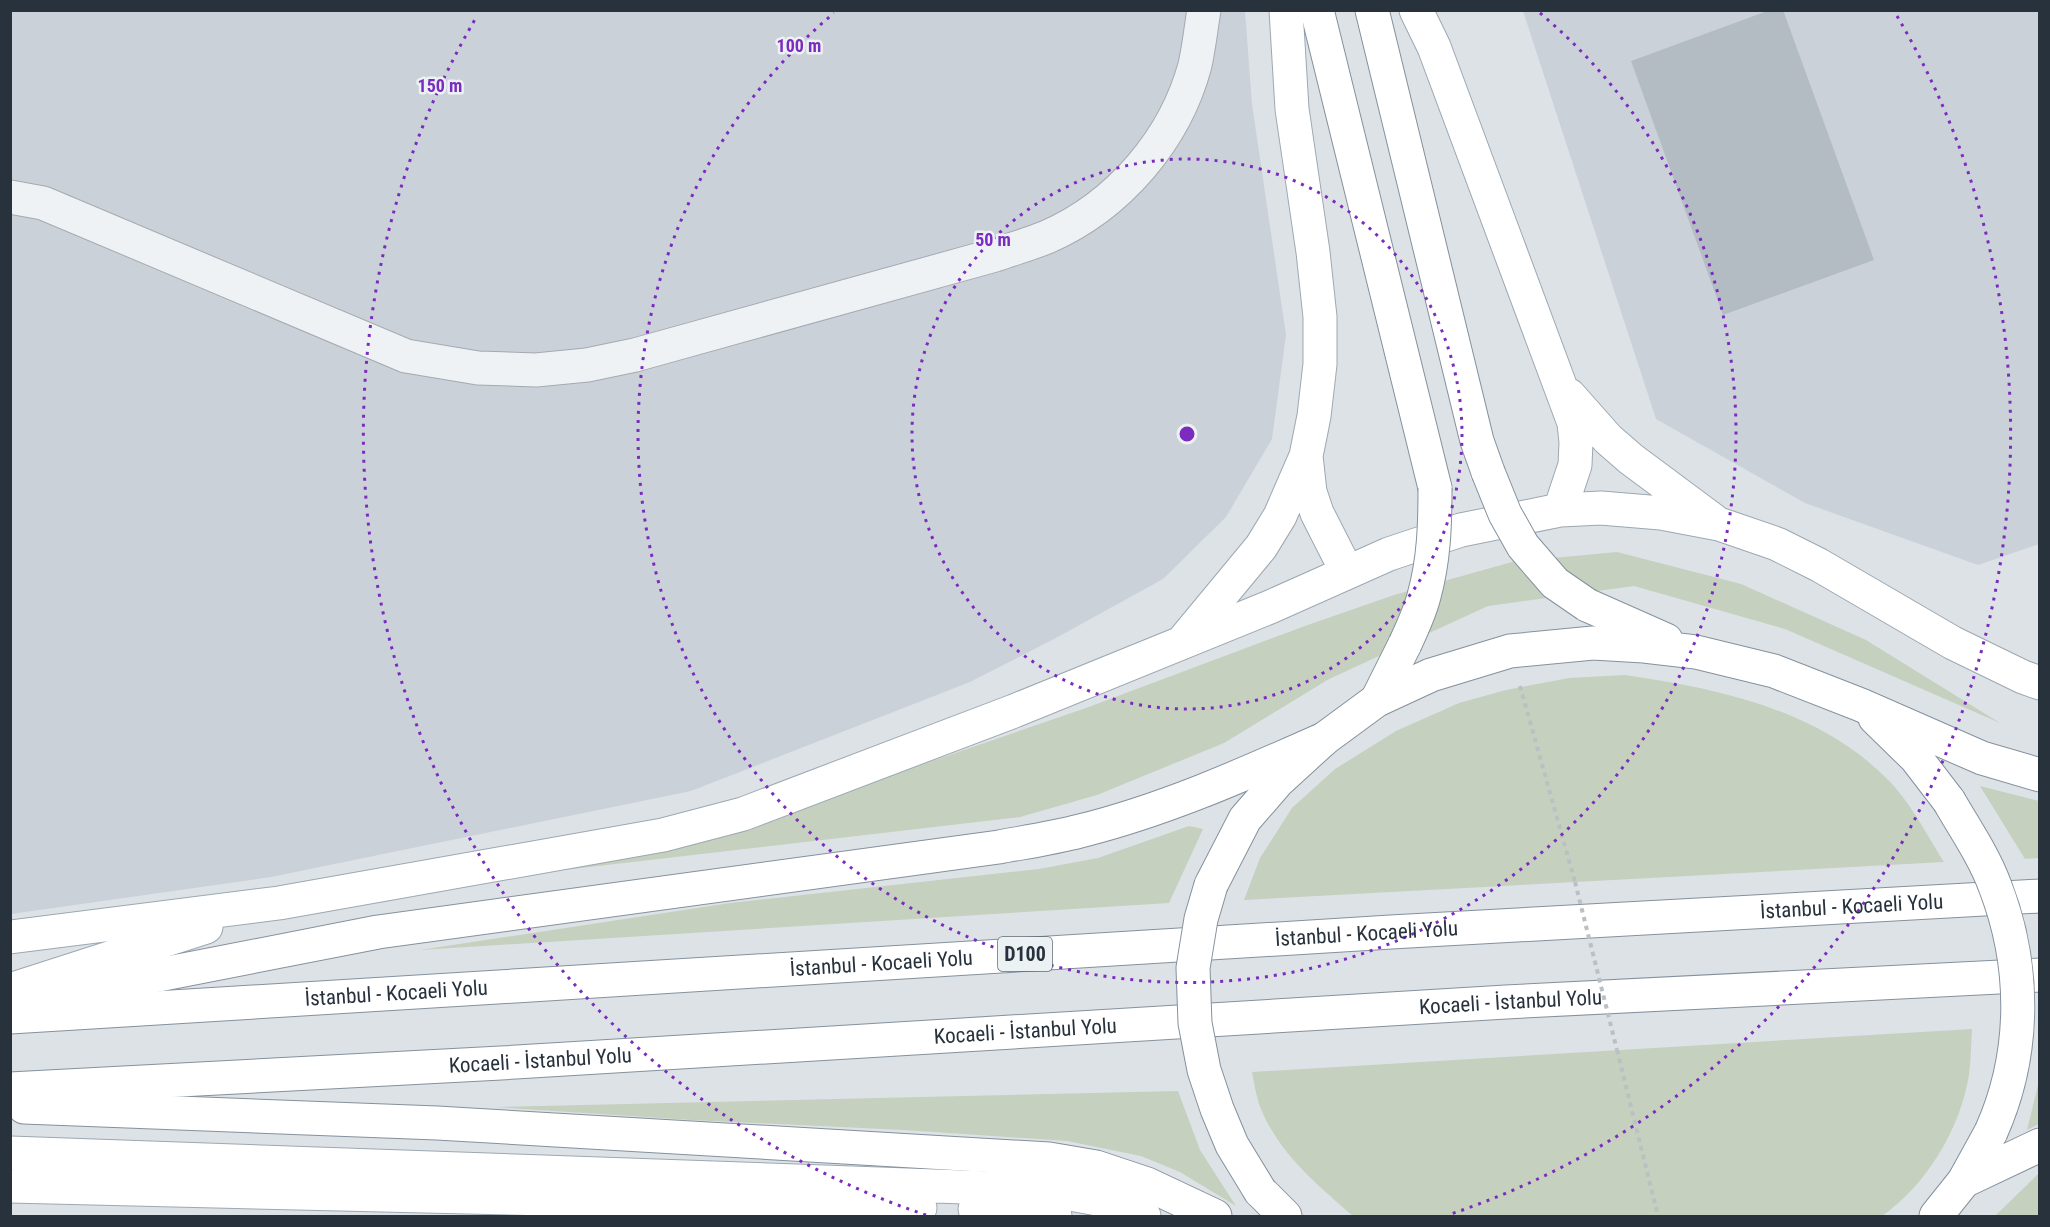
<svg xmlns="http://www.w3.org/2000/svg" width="2050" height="1227" font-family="'Roboto Condensed',sans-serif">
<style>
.built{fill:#cbd1d8}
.green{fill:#c5d0be}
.building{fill:#b4bcc3}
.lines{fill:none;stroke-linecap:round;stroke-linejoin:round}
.minor-casing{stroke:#a3aab1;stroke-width:35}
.major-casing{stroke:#9ca8b2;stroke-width:35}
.highway-casing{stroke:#84919d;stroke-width:35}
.path{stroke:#bbc0c5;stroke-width:4;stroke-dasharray:4.5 4.5;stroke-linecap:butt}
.minor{stroke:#eff2f5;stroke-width:33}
.major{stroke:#fff;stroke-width:33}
.highway{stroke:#fff;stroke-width:33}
.highway-bridge-casing{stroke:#84919d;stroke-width:35;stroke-linecap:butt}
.path-bridge{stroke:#bbc0c5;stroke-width:4;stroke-dasharray:4.5 4.5;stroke-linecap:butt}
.highway-bridge{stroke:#fff;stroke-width:33}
.ring{fill:none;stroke:#7b2cbf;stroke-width:3;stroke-dasharray:3 6}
.labels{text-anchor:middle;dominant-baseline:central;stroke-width:5;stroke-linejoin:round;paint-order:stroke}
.shield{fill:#ecf1f4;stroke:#626b74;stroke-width:1.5}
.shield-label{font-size:20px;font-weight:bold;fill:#27323d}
.street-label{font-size:21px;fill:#27323d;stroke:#ecf1f4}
.centre{fill:#7b2cbf;stroke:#ecf1f4;stroke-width:3}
.ring-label{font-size:18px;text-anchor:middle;font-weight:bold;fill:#7b2cbf;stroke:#ecf1f4;stroke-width:5;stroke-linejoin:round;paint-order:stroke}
</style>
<rect width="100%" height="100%" fill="#dde2e7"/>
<path class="built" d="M 10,11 L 1245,11 L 1252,104 L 1286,335 L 1272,439 L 1226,517 L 1163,579 L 1056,638 L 970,682 L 691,791 L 271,877 L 11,914 Z
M 1523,11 L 2039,11 L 2039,544 L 1978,565 L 1805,503 L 1656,419 Z"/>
<path class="green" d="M 1617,552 L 1741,584 L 1866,640 L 2000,723 L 1785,629 L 1634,586 L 1488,606 L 1329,679 L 1224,743 L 1097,795 L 1020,817 L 279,903 L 784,812 L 1086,708 L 1305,626 L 1394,595 L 1512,562 Z
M 1625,675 C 1715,688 1812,708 1881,773 C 1908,797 1925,832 1944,862 L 1244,900 L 1260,858 L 1292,808 L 1335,769 L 1396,731 L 1459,703 L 1506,690 L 1569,678 Z
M 1980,786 L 2039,801 L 2039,858 L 2025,859 Z
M 1189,826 L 1203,829 L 1169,903 L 420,950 L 730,903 L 1039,869 L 1098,858 Z
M 1972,1029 C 1971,1044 1971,1060 1969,1075 C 1960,1130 1926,1185 1882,1216 L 1353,1216 C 1316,1184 1277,1152 1259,1104 C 1256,1094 1254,1083 1252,1072 Z
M 2039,1081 L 2039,1124 L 2027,1130 Z
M 1178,1091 L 1200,1150 L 1236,1206 L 1180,1172 L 1141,1156 L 1067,1141 L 904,1130 L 692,1120 L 494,1107 Z
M 2039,1173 L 2039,1216 L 1995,1216 Z"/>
<path class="building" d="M 1770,10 L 1783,10 L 1874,260 L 1723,315 L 1631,61 Z"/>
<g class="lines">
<defs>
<path id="minor" d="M 10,197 L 43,203 L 406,356 L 478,368 L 536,370 L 587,365 L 635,355 L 995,255 C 1012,249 1030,244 1047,237 C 1118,206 1175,140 1195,65 C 1199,47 1201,28 1204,10"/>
<path id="major" d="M 1416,10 L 1434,47 L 1574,423 L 1576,442 L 1575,465 L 1560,510
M 1569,395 L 1608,439 L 1631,459 L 1713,520
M 1306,456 L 1310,492 L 1317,513 L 1347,572
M 1184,640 L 1261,547 L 1280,516 L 1306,456 L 1314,416 L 1320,364 L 1320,317 L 1313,252 L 1292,109 L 1286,10
M 10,937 L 279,903 L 663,835 L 743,814 L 1014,711 L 1270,607 L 1389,554 L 1461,530 L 1560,510 L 1601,508 L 1661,513 L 1719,524 L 1777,544 L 1819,565 L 1953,643 L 2023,677 L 2040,683
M 10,990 L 206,927
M 10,1153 L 1048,1190 L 1103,1200 L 1144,1216
M 10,1186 L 920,1208
M 975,1209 L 1003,1210 L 1055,1216"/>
<g id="highway">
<path d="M 1317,10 L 1435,488"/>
<path d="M 1372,10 L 1477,441 L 1488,472"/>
<path d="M 1587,605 L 1666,640"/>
<path d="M 1377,700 L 1405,644"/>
<path d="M 1875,718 L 1916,758 L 1949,801"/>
<path d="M 1211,885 L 1245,819 L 1278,781 L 1324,739 L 1377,700 L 1431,675 L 1510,651 L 1593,643 L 1644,646 L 1696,652 L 1774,671 L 1861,705 L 1982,758 L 2040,775"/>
<path d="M 40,998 L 378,932 L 999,847 C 1026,842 1053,838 1080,831 C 1165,810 1245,774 1324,739"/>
<path id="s1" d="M 10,1017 L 1391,932 L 2040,896"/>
<path id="s2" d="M 10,1089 L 501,1063 L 1506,1002 L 2040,975"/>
<path d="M 24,1107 L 437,1123 L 1049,1159 L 1096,1167 L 1147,1184 L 1215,1216"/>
<path d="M 1964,1181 L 2040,1145"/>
<path d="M 1260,1191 L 1285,1216"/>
<path d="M 1936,1216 L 1964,1181 L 1991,1132"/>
</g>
</defs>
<use href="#minor" class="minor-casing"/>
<use href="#major" class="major-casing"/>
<use href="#highway" class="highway-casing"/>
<path class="path" d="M 1520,686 L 1575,882
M 1617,1050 L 1658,1216"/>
<use href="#minor" class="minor"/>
<use href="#major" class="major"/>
<use href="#highway" class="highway"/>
<defs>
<path id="highway-bridge" d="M 1488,472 L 1505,514 L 1523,546 L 1555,583 L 1587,605
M 1405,644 C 1412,629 1420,612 1424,596 C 1434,560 1435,525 1435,488
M 1949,801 C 1965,829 1984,856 1995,886 C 2026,966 2026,1054 1991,1132
M 1211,885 L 1201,919 L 1193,968 L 1195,1023 L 1204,1070 L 1217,1109 L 1232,1145 L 1260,1191"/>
</defs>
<use href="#highway-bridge" class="highway-bridge-casing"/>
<path class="path-bridge" d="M 1575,882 L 1617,1050"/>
<use href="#highway-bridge" class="highway-bridge"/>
</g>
<g class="ring">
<circle cx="1187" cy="434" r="275"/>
<path d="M1540 13A549 549 0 1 1 834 13"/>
<path d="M926 1215A824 824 0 0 1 477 16M1897 16A824 824 0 0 1 1448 1215"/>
</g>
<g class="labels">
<rect class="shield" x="998" y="937" width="54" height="34" rx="4.5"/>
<g class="shield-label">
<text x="1025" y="954">D100</text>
</g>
<g class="street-label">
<text stroke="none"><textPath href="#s1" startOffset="1845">İstanbul - Kocaeli Yolu</textPath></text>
<text stroke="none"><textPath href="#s1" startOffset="1359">İstanbul - Kocaeli Yolu</textPath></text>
<text stroke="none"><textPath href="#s1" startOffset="873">İstanbul - Kocaeli Yolu</textPath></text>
<text stroke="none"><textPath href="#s1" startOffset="387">İstanbul - Kocaeli Yolu</textPath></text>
<text stroke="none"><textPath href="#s2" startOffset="1503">Kocaeli - İstanbul Yolu</textPath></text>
<text stroke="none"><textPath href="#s2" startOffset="1017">Kocaeli - İstanbul Yolu</textPath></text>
<text stroke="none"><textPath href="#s2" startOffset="531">Kocaeli - İstanbul Yolu</textPath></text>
</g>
</g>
<circle cx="1187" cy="434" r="9" class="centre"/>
<g class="ring-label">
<text x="799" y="52">100 m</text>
<text x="440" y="92">150 m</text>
<text x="993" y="246">50 m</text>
</g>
<rect width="2050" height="1227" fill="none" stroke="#27323d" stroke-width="24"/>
</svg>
